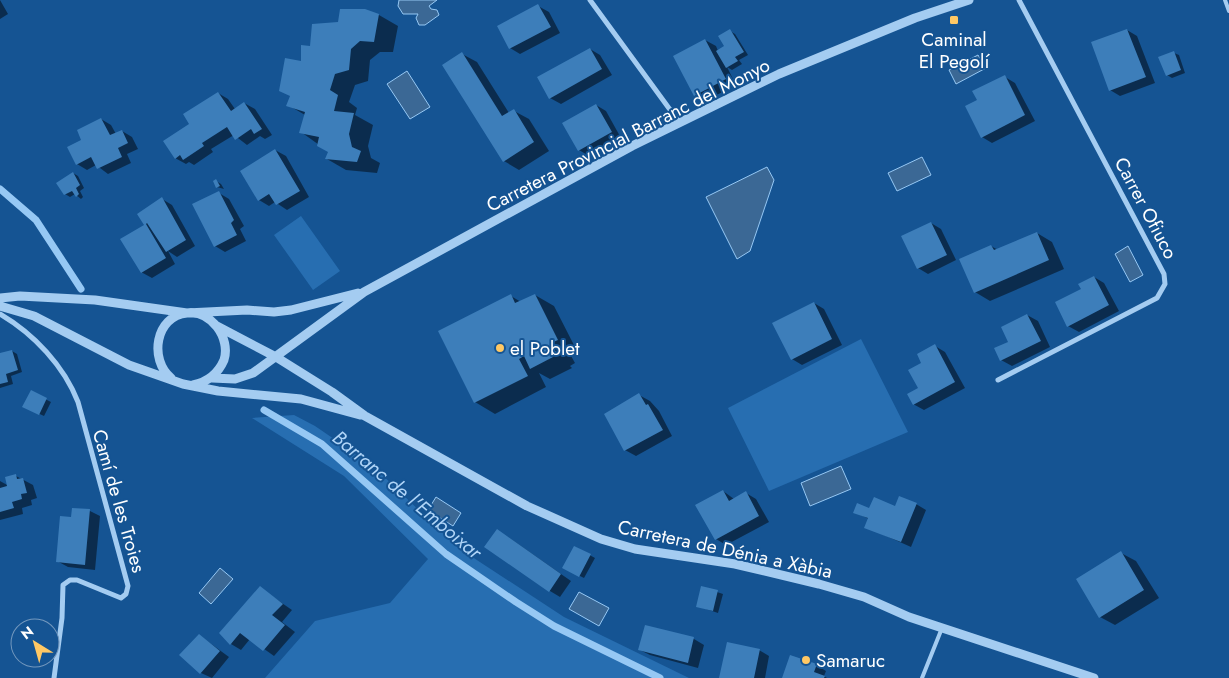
<svg xmlns="http://www.w3.org/2000/svg" width="1229" height="678" font-family="Jost,sans-serif">
<style>
.green{fill:#276eb1}
.water{fill:#3b6895;stroke:#96c8f4}
.shadow{fill:#0007}
.lines{fill:none;stroke-linecap:round;stroke-linejoin:round}
.stream{stroke:#96c8f4;stroke-width:7}
.building{fill:#3d7eba}
.service{stroke:#a4ccf1;stroke-width:4}
.minor{stroke:#a4ccf1;stroke-width:5}
.tertiary{stroke:#a4ccf1;stroke-width:9}
.poi-dot{fill:#ffc864;stroke:#155493;stroke-width:2}
.labels{text-anchor:middle;dominant-baseline:central;stroke-width:4;stroke-linejoin:round;paint-order:stroke}
.poi-label{font-size:19px;fill:#fff;stroke:#155493;text-anchor:start}
.street-label{font-size:19px;fill:#fff;stroke:#155493}
.water-label{font-size:20px;font-style:italic;fill:#b0d5f8;stroke:#155493}
</style>
<rect width="100%" height="100%" fill="#155493"/>
<path class="green" d="M 301,216 L 340,271 L 313,290 L 274,235 Z
M 861,339 L 908,432 L 769,491 L 728,408 Z
M 294,415 L 315,426 L 372,465 L 457,547 L 564,617 L 689,678 L 265,678 L 315,621 L 390,603 L 428,559 L 344,476 L 252,418 Z"/>
<path class="water" d="M 399,0 L 437,0 L 429,6 L 431,9 L 437,10 L 439,15 L 425,25 L 419,25 L 416,18 L 418,14 L 403,14 L 398,6 Z
M 978,55 L 986,68 L 956,84 L 949,70 Z
M 407,71 L 430,107 L 410,119 L 387,84 Z
M 922,157 L 931,175 L 897,191 L 888,173 Z
M 767,167 L 774,180 L 750,251 L 737,259 L 706,197 Z
M 1128,246 L 1143,275 L 1130,282 L 1115,254 Z
M 841,466 L 851,489 L 810,506 L 801,483 Z
M 436,497 L 461,513 L 453,526 L 428,510 Z
M 220,568 L 233,579 L 211,604 L 199,593 Z
M 579,592 L 609,608 L 599,626 L 569,609 Z"/>
<path class="shadow" d="M 0,0 L 8,14 L 0,19 Z
M 538,6 L 549,12 L 560,33 L 520,54 L 510,48 Z
M 379,15 L 398,26 L 393,52 L 380,52 L 370,60 L 368,81 L 355,85 L 349,102 L 357,108 L 355,115 L 373,125 L 368,146 L 371,158 L 380,163 L 377,173 L 346,170 L 327,159 L 329,152 L 301,132 L 305,115 L 288,105 L 302,63 L 311,48 L 339,23 Z
M 1127,30 L 1137,36 L 1155,83 L 1120,96 L 1110,90 Z
M 730,31 L 735,34 L 748,55 L 739,60 L 742,64 L 732,70 L 727,67 L 736,85 L 705,101 L 695,95 L 705,40 L 716,46 L 718,51 L 726,47 Z
M 590,49 L 600,55 L 612,75 L 561,104 L 550,98 Z
M 1174,53 L 1179,55 L 1185,73 L 1172,78 L 1167,75 Z
M 462,54 L 477,62 L 509,113 L 514,111 L 529,119 L 549,151 L 519,170 L 504,161 Z
M 1005,77 L 1015,83 L 1035,121 L 992,143 L 982,137 L 978,101 Z
M 218,93 L 228,99 L 235,109 L 244,103 L 255,109 L 272,135 L 265,139 L 260,136 L 247,145 L 234,135 L 211,149 L 213,152 L 194,165 L 189,162 L 186,164 L 175,158 L 191,124 Z
M 596,105 L 606,111 L 621,138 L 589,156 L 579,150 Z
M 101,119 L 111,125 L 116,134 L 122,131 L 132,137 L 138,149 L 127,154 L 131,163 L 108,174 L 96,165 L 87,170 L 77,164 L 83,140 Z
M 275,150 L 286,156 L 309,197 L 287,210 L 275,202 L 269,206 L 259,200 Z
M 73,173 L 78,176 L 84,188 L 80,191 L 83,197 L 81,199 L 75,194 L 70,197 L 65,194 Z
M 216,181 L 221,184 L 224,189 L 217,187 Z
M 219,193 L 229,199 L 244,226 L 240,229 L 246,241 L 225,252 L 215,246 Z
M 162,199 L 172,205 L 195,246 L 177,257 L 168,251 L 175,264 L 152,278 L 141,272 L 146,225 L 138,214 Z
M 931,223 L 941,229 L 956,260 L 928,274 L 918,268 Z
M 1037,233 L 1052,242 L 1064,269 L 990,301 L 975,292 L 991,246 L 998,250 Z
M 1094,277 L 1104,283 L 1119,311 L 1079,332 L 1068,326 L 1082,289 Z
M 535,295 L 554,306 L 577,351 L 570,354 L 575,363 L 570,366 L 572,368 L 550,379 L 539,373 L 546,387 L 495,414 L 475,402 L 511,296 L 521,302 Z
M 814,303 L 824,309 L 842,345 L 802,365 L 792,359 Z
M 1027,315 L 1038,321 L 1050,347 L 1012,366 L 1001,360 L 996,349 L 1009,342 Z
M 935,346 L 945,352 L 965,388 L 924,410 L 913,404 L 920,389 L 923,363 Z
M 12,351 L 17,354 L 22,372 L 11,376 L 13,384 L 0,388 L 0,354 Z
M 31,392 L 51,402 L 44,416 L 29,409 Z
M 639,395 L 650,401 L 659,411 L 672,436 L 636,456 L 625,450 Z
M 16,476 L 33,485 L 37,498 L 31,500 L 32,505 L 22,508 L 23,514 L 0,520 L 0,481 L 9,486 Z
M 723,491 L 734,499 L 746,493 L 756,499 L 769,522 L 726,545 L 716,539 Z
M 916,504 L 926,510 L 911,547 L 866,527 L 869,519 L 855,512 Z
M 90,511 L 100,516 L 95,570 L 68,567 L 57,561 L 72,519 Z
M 508,537 L 571,581 L 560,597 L 550,591 Z
M 575,547 L 595,558 L 584,578 L 564,568 Z
M 1121,553 L 1136,561 L 1159,598 L 1115,625 L 1100,617 Z
M 702,587 L 723,594 L 718,613 L 697,606 Z
M 260,588 L 292,610 L 282,622 L 295,632 L 274,656 L 250,639 L 241,650 L 231,644 Z
M 199,635 L 229,657 L 212,678 L 201,673 L 181,655 Z
M 694,639 L 704,645 L 698,668 L 650,655 L 640,650 Z
M 759,650 L 769,656 L 765,678 L 721,678 Z
M 816,665 L 826,671 L 824,676 L 827,678 L 783,678 Z"/>
<g class="lines">
<path class="stream" d="M 0,189 L 36,220 L 81,289
M 264,410 L 322,444 L 446,554 L 516,602 L 554,626 L 660,678"/>
</g>
<path class="building" d="M 538,4 L 551,27 L 509,49 L 497,26 Z
M 340,9 L 365,9 L 379,14 L 374,42 L 360,41 L 351,49 L 349,70 L 335,74 L 330,90 L 338,95 L 334,111 L 354,113 L 349,134 L 352,147 L 361,151 L 357,162 L 325,159 L 328,152 L 317,146 L 319,137 L 299,133 L 305,112 L 286,106 L 290,96 L 279,91 L 285,58 L 301,61 L 301,45 L 310,46 L 312,24 L 338,22 Z
M 730,29 L 744,52 L 735,57 L 738,61 L 726,68 L 716,51 L 724,46 L 718,36 Z
M 1127,29 L 1146,77 L 1109,91 L 1091,42 Z
M 705,39 L 726,79 L 694,96 L 673,56 Z
M 590,48 L 602,69 L 549,99 L 537,77 Z
M 1174,51 L 1181,70 L 1166,76 L 1158,57 Z
M 462,52 L 502,116 L 514,109 L 534,142 L 503,162 L 442,65 Z
M 1005,75 L 1025,115 L 981,138 L 965,106 L 977,100 L 972,91 Z
M 218,92 L 231,111 L 244,102 L 262,129 L 254,134 L 251,129 L 235,140 L 227,127 L 202,143 L 204,146 L 183,160 L 180,155 L 175,159 L 163,141 L 189,124 L 183,114 Z
M 596,104 L 612,132 L 578,151 L 562,123 Z
M 101,118 L 110,135 L 122,130 L 128,143 L 118,148 L 122,157 L 97,169 L 91,157 L 76,165 L 67,147 L 81,140 L 77,130 Z
M 275,149 L 300,191 L 276,205 L 269,194 L 258,201 L 240,171 Z
M 73,172 L 80,185 L 76,188 L 79,194 L 76,197 L 72,191 L 64,195 L 56,183 Z
M 216,179 L 220,186 L 216,188 L 213,181 Z
M 219,191 L 234,220 L 231,223 L 237,235 L 214,247 L 192,204 Z
M 162,197 L 186,240 L 166,252 L 147,223 L 146,224 L 166,258 L 141,273 L 120,239 L 144,225 L 137,214 Z
M 931,222 L 947,255 L 917,269 L 901,236 Z
M 1037,232 L 1049,260 L 974,293 L 959,259 L 991,245 L 994,250 Z
M 1094,276 L 1109,305 L 1067,327 L 1055,302 L 1081,289 L 1078,284 Z
M 511,294 L 515,303 L 535,294 L 558,340 L 551,343 L 556,352 L 552,355 L 553,357 L 530,369 L 524,356 L 519,359 L 528,376 L 474,403 L 438,331 Z
M 814,302 L 832,339 L 791,360 L 772,323 Z
M 1027,314 L 1041,341 L 1000,361 L 994,348 L 1008,342 L 1001,327 Z
M 935,344 L 955,382 L 913,405 L 907,394 L 918,388 L 908,370 L 921,363 L 917,354 Z
M 12,350 L 18,370 L 6,374 L 8,382 L 0,384 L 0,353 Z
M 31,390 L 47,398 L 39,415 L 22,407 Z
M 639,393 L 646,405 L 648,404 L 663,430 L 624,451 L 604,414 Z
M 16,474 L 17,479 L 23,478 L 27,493 L 21,494 L 22,499 L 12,502 L 14,508 L 0,512 L 0,488 L 7,486 L 5,477 Z
M 723,490 L 729,501 L 746,491 L 759,516 L 715,540 L 695,505 Z
M 899,496 L 917,503 L 901,542 L 864,528 L 868,518 L 853,513 L 857,503 L 869,508 L 874,497 L 895,506 Z
M 72,508 L 90,509 L 85,565 L 56,562 L 60,516 L 71,517 Z
M 497,529 L 561,574 L 549,592 L 484,547 Z
M 574,546 L 591,554 L 579,577 L 562,568 Z
M 1121,551 L 1144,590 L 1099,618 L 1076,579 Z
M 260,586 L 283,604 L 272,615 L 285,625 L 263,651 L 240,633 L 230,645 L 219,633 Z
M 701,586 L 718,590 L 713,611 L 696,607 Z
M 645,625 L 694,637 L 688,663 L 638,650 Z
M 199,634 L 220,651 L 200,674 L 179,655 Z
M 727,642 L 760,649 L 754,678 L 719,678 Z
M 790,655 L 817,664 L 814,672 L 825,676 L 824,678 L 782,678 Z"/>
<g class="lines">
<path class="service" d="M 1225,0 L 1229,11
M 922,678 L 942,628"/>
<path class="minor" d="M 590,0 L 679,122
M 0,314 C 34,334 64,366 78,402 L 128,586 L 126,594 L 121,598 L 77,580 L 70,580 L 63,585 L 62,618 L 54,678
M 998,380 L 1157,298 L 1165,284 L 1164,274 L 1019,0"/>
<path class="tertiary" d="M 0,298 L 20,296 L 95,300 L 187,313 L 247,310 L 274,312 L 291,310 L 358,293
M 0,306 L 34,316 L 129,365 L 183,384 L 218,391 L 301,399 L 360,415
M 215,325 L 276,357 L 332,392 L 365,416 L 527,506 L 601,539 L 635,549 L 735,564 L 819,584 L 864,597 L 909,617 L 1094,678
M 171,378 C 149,360 155,316 187,313 C 211,310 231,338 224,360 C 218,374 207,382 193,385
M 212,378 L 235,379 L 253,373 L 364,292 L 632,146 L 779,74 L 915,18 L 969,0"/>
</g>
<g class="poi-dot">
<rect x="949" y="15" width="10" height="10" rx="2.5"/>
<circle cx="500" cy="348" r="5"/>
<circle cx="806" cy="660" r="5"/>
</g>
<g class="labels">
<g class="poi-label">
<text x="954" y="39" text-anchor="middle">Caminal<tspan x="954" dy="22">El Pegolí</tspan></text>
<text x="510" y="348">el Poblet</text>
<text x="816" y="660">Samaruc</text>
</g>
<g class="street-label">
<text transform="translate(628 135) rotate(-27)">Carretera Provincial Barranc del Monyo</text>
<text transform="translate(1146 208) rotate(62)">Carrer Ofiuco</text>
<text transform="translate(119 501) rotate(74)">Camí de les Troies</text>
<text transform="translate(725 549) rotate(12)">Carretera de Dénia a Xàbia</text>
</g>
<g class="water-label">
<text transform="translate(407 495) rotate(40)">Barranc de l'Emboixar</text>
</g>
</g>
<g transform="translate(35 643) rotate(323)"><circle r="24" fill="#155493" stroke="#7398be"/>
<path d="M0-4L9 19L0 12L-9 19Z" fill="#ffc864"/>
<text y="-8" font-size="14" font-weight="bold" text-anchor="middle" fill="#ffffff">N</text>
</g>
</svg>
